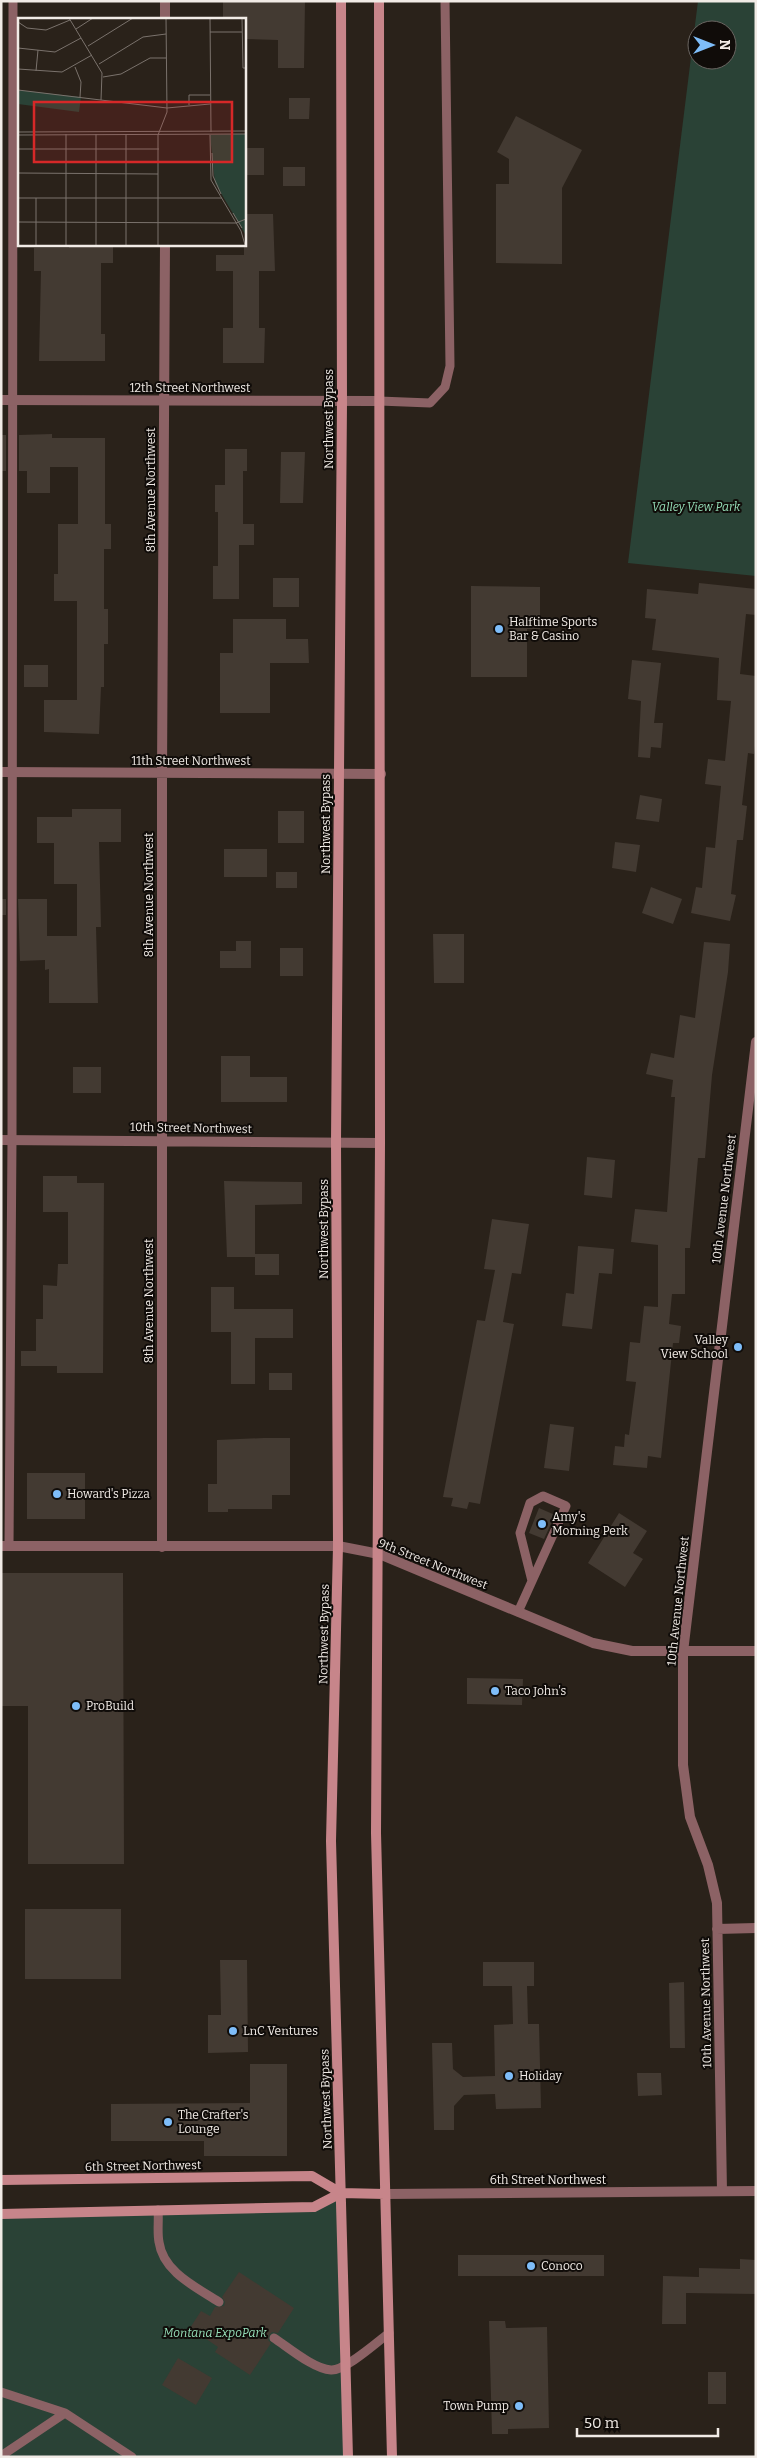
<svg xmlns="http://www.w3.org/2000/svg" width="757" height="2458" font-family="Bitter,serif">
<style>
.green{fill:#2a4236;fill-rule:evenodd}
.building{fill:#433a32}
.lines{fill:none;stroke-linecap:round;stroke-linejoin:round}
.service{stroke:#8c6265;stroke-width:9}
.minor{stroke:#8c6265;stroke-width:10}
.tertiary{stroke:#8c6265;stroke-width:10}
.secondary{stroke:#c7858a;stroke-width:10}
.poi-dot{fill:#7ebdf9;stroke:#100c09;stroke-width:2}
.labels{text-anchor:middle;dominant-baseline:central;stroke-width:4;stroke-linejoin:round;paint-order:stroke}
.street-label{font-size:12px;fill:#f1ebe6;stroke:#100c09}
.park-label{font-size:12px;font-style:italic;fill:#96dfb9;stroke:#100c09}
.poi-label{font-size:12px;fill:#f1ebe6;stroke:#100c09;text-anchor:start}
.inset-road{fill:none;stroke:#7a726c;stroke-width:1}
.view{fill:#d62828;fill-opacity:0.15;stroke:#d62828;stroke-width:2.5}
.inset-edge{fill:none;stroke:#f1ebe6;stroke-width:2.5}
</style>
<rect width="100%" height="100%" fill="#2a221a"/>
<path class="green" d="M 698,1 L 756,1 L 756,576 L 628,563 ZM 697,30 L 727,30 L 727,60 L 697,60 Z
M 341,2193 L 348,2457 L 1,2457 L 1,2214 L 313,2207 Z"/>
<path class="building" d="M 223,1 L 305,1 L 304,68 L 278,68 L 278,40 L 244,39 L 244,19 L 223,19 Z
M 289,98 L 310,98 L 309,119 L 289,119 Z
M 516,116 L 582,150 L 562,188 L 562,264 L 496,263 L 496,184 L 509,184 L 509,159 L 497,152 Z
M 244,148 L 264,148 L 264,175 L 244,175 Z
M 283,167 L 305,167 L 305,186 L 283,186 Z
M 244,214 L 273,214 L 275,271 L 259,271 L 259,328 L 265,328 L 264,363 L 223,363 L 223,328 L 233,328 L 233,271 L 216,271 L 216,255 L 244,255 Z
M 69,244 L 113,244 L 113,263 L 101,263 L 101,334 L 105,334 L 105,361 L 39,361 L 41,271 L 34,271 L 34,248 L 69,248 Z
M 52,434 L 52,438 L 105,438 L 105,524 L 111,524 L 111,549 L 104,549 L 104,609 L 108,609 L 108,644 L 104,644 L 104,687 L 101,687 L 99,734 L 44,732 L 44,700 L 77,700 L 77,601 L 54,601 L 54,574 L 58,574 L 58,524 L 78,524 L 78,467 L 50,467 L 50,493 L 27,493 L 27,471 L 19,471 L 19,435 Z
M 1,435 L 6,435 L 6,471 L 1,471 Z
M 225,449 L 247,449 L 247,471 L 243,471 L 243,524 L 254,524 L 254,545 L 239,545 L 239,599 L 213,599 L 213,566 L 218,566 L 218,512 L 215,512 L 215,485 L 225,485 Z
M 281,452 L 305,452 L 303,503 L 280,503 Z
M 273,578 L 299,578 L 299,607 L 273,607 Z
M 699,583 L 756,589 L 756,615 L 746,614 L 740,674 L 756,676 L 756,738 L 754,754 L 748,753 L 742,805 L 747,806 L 743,840 L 737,840 L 731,894 L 736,895 L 730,921 L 691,913 L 696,887 L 702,888 L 706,847 L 715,848 L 721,786 L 705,784 L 708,759 L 725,761 L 731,701 L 717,700 L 719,658 L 652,650 L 656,619 L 645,618 L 647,589 L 698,594 Z
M 471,586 L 540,587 L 540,629 L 527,629 L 527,677 L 471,677 Z
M 233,619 L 286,619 L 286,639 L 308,639 L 309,663 L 270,663 L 270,713 L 220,713 L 220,653 L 233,653 Z
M 632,660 L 661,663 L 654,723 L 663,723 L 661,748 L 651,747 L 650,758 L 638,757 L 641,701 L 628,699 Z
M 24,665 L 48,665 L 48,687 L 24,687 Z
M 640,795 L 662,799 L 659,822 L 636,819 Z
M 72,809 L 121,809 L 121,842 L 99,842 L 101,927 L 96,927 L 98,1003 L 49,1003 L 49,969 L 45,970 L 45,960 L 20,961 L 18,899 L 47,899 L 47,936 L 77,936 L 77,884 L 54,884 L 54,843 L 37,843 L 37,817 L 72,817 Z
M 278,811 L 304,811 L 304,843 L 278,843 Z
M 615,842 L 640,845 L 636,872 L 612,868 Z
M 224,849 L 267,849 L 267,877 L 224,877 Z
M 276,872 L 297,872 L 297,888 L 276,888 Z
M 651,887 L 682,899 L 673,924 L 642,913 Z
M 1,899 L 6,899 L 6,915 L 1,915 Z
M 433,934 L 464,934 L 464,983 L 434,983 Z
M 236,941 L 251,941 L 251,968 L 220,968 L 220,951 L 236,951 Z
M 704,942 L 730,944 L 728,972 L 712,1075 L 705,1158 L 698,1158 L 690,1248 L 685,1248 L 685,1294 L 672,1294 L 669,1324 L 681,1326 L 679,1343 L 673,1343 L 661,1458 L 648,1456 L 647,1468 L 613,1465 L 615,1446 L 624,1447 L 625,1434 L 629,1435 L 636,1382 L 626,1381 L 630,1342 L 640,1343 L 644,1306 L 658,1307 L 658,1245 L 631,1242 L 635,1209 L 667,1212 L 675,1097 L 671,1097 L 673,1080 L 646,1074 L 651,1053 L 674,1058 L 680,1015 L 695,1018 Z
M 280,948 L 303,948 L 303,976 L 280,976 Z
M 221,1056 L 250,1056 L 250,1077 L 287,1077 L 287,1102 L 221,1102 Z
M 73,1067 L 101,1067 L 101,1093 L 73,1093 Z
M 587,1157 L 615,1160 L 612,1198 L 584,1195 Z
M 43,1176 L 77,1176 L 77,1183 L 104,1183 L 103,1373 L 57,1373 L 57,1366 L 21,1366 L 21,1351 L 36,1351 L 36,1319 L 43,1319 L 43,1285 L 57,1286 L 58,1264 L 68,1264 L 68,1212 L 43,1212 Z
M 224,1181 L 302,1182 L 302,1204 L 255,1205 L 255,1254 L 279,1254 L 279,1275 L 255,1275 L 255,1257 L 227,1257 Z
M 492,1219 L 529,1224 L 521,1274 L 512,1273 L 503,1322 L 514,1324 L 480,1504 L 469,1502 L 467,1509 L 451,1506 L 453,1498 L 443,1497 L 477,1320 L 485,1321 L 495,1270 L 484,1269 Z
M 578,1246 L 614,1249 L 612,1274 L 599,1273 L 592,1329 L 562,1326 L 566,1293 L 574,1294 Z
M 211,1287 L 234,1287 L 234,1309 L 293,1309 L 293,1338 L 255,1338 L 255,1384 L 231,1384 L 231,1332 L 211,1332 Z
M 269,1373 L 292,1373 L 292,1390 L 269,1390 Z
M 550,1424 L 574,1427 L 569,1471 L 544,1468 Z
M 264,1438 L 290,1438 L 290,1495 L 272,1495 L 272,1509 L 228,1509 L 228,1512 L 208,1512 L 208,1484 L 217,1484 L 217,1440 Z
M 27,1473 L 85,1473 L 85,1519 L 27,1519 Z
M 539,1508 L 555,1515 L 544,1539 L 529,1533 Z
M 619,1513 L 647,1531 L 633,1553 L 643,1559 L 625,1587 L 588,1563 Z
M 1,1573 L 123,1573 L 124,1864 L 28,1864 L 28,1706 L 1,1706 Z
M 467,1678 L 523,1679 L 522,1705 L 467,1704 Z
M 25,1909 L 121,1909 L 121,1979 L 25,1979 Z
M 220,1960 L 247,1960 L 248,2052 L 208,2053 L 208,2015 L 221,2015 Z
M 483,1962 L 534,1962 L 534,1986 L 527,1986 L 528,2024 L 539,2024 L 541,2108 L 496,2109 L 495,2094 L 464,2095 L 454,2106 L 454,2130 L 434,2130 L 432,2043 L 452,2043 L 453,2069 L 463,2077 L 495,2076 L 494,2025 L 513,2024 L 512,1986 L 483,1986 Z
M 684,1982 L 685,2048 L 670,2048 L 669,1983 Z
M 250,2064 L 287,2064 L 287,2156 L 204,2156 L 204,2141 L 111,2141 L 111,2104 L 250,2103 Z
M 637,2073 L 661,2073 L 662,2095 L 638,2096 Z
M 458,2255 L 604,2255 L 604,2276 L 458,2276 Z
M 740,2259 L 756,2260 L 756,2294 L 686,2293 L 686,2324 L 662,2324 L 663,2276 L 699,2277 L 699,2268 L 740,2269 Z
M 239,2272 L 294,2308 L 278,2333 L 272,2332 L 269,2335 L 268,2340 L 271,2343 L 250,2375 L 215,2352 L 218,2347 L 190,2328 L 201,2311 L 210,2316 L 215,2307 L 224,2306 L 225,2302 L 222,2297 Z
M 489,2321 L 505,2321 L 506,2328 L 547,2327 L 549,2428 L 508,2429 L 508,2434 L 492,2434 Z
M 178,2358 L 212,2378 L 196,2405 L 162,2385 Z
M 708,2372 L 726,2372 L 726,2404 L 708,2404 Z"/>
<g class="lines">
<path class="service" d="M 379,401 L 430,403 L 445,387 L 450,366 L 445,1
M 9,1546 L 12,1140 L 13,1
M 518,1612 L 566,1506 L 543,1496 L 530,1503 L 520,1533 L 532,1581
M 158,2210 C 159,2221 157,2232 159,2242 C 163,2272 196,2287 219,2302
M 274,2338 C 289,2348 314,2369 331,2370 C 345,2371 377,2342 389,2333
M 1,2392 L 65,2413 L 132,2457
M 1,2456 L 65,2413"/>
<path class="minor" d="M 165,19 L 165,1
M 1,400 L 379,401
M 1,772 L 381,774
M 1,1140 L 380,1143
M 162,1547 L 162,774 L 165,244
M 717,1929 L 756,1928
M 722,2191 L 717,1903 L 708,1865 L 690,1817 L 683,1765 L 683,1652 L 756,1042"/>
<path class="tertiary" d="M 1,1546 L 338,1546 L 379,1554 L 593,1643 L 632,1651 L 756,1651
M 385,2194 L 756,2191"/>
<path class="secondary" d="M 341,1 L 342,402 L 336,1142 L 338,1546 L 331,1841 L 348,2457
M 379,1 L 380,1143 L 376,1833 L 392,2457
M 1,2180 L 312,2176 L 341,2193 L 385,2194
M 1,2214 L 314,2207 L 341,2193"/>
</g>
<g class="poi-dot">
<circle cx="499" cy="629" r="5"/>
<circle cx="738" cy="1347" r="5"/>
<circle cx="57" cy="1494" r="5"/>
<circle cx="542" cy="1524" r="5"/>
<circle cx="495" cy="1691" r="5"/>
<circle cx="76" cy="1706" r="5"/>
<circle cx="233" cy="2031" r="5"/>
<circle cx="509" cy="2076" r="5"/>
<circle cx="168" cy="2122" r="5"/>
<circle cx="531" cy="2266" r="5"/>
<circle cx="519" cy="2406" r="5"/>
</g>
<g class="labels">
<g class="street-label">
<text x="190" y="388">12th Street Northwest</text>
<text transform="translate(329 419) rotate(-90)">Northwest Bypass</text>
<text transform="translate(151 490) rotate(-90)">8th Avenue Northwest</text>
<text x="191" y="761">11th Street Northwest</text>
<text transform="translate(326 824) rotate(-90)">Northwest Bypass</text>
<text transform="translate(149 895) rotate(-90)">8th Avenue Northwest</text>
<text transform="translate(191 1128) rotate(1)">10th Street Northwest</text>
<text transform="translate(724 1199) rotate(-83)">10th Avenue Northwest</text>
<text transform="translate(324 1229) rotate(-90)">Northwest Bypass</text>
<text transform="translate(149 1301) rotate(-90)">8th Avenue Northwest</text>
<text transform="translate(433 1564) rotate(22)">9th Street Northwest</text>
<text transform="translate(678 1601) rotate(-84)">10th Avenue Northwest</text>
<text transform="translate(324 1634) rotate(-89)">Northwest Bypass</text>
<text transform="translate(706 2003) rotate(-91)">10th Avenue Northwest</text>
<text transform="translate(326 2099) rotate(-92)">Northwest Bypass</text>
<text transform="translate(143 2166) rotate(-1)">6th Street Northwest</text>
<text x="548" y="2180">6th Street Northwest</text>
</g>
<g class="park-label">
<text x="696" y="507">Valley View Park</text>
<text x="215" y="2333">Montana ExpoPark</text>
</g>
<g class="poi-label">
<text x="509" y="622">Halftime Sports<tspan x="509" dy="14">Bar &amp; Casino</tspan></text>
<text x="728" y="1340" text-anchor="end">Valley<tspan x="728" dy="14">View School</tspan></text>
<text x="67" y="1494">Howard's Pizza</text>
<text x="552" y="1517">Amy's<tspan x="552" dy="14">Morning Perk</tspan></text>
<text x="505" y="1691">Taco John's</text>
<text x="86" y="1706">ProBuild</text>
<text x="243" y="2031">LnC Ventures</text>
<text x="519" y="2076">Holiday</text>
<text x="178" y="2115">The Crafter's<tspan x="178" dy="14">Lounge</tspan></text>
<text x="541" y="2266">Conoco</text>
<text x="509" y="2406" text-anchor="end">Town Pump</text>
</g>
</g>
<g transform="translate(18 18)">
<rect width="228" height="228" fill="#2a221a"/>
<path d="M 0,72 L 63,79 L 61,94 L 0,86 ZM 227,116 L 227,216 L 197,165 L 192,117 Z" fill="#2a4236"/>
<path class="inset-road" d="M 51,0 L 84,55 L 83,82M 192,0 L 193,114M 224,0 L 225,50 L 228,50M 0,4 L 9,10 L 28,12 L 52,2M 58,11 L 75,0M 192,14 L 224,14M 70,28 L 115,0M 0,30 L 37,34 L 63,20M 81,46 L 125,19 L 148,16M 57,49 L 63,64 L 62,79M 0,51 L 44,54 L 74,37M 18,53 L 20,32M 85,59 L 103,56 L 132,40 L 148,40M 0,72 L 149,90 L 192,86M 171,87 L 171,77 L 192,77M 0,114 L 228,113M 0,117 L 228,116M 192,117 L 193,162 L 223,213 L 227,227M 0,131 L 141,131M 194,135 L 195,158 L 203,176M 0,155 L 140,156M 0,180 L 204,180M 18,180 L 18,227M 215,195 L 224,210M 0,204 L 218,205 L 228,201M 48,227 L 48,116M 78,227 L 78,116M 108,227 L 108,116M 140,227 L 140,117 L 149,94 L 148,0"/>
<path class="view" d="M 16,84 L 214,84 L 214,144 L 16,144 Z"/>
<rect width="228" height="228" class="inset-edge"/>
</g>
<rect width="757" height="2458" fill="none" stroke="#f1ebe6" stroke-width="5"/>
<g transform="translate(712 45) rotate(90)"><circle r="24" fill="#100c09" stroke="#6a6561"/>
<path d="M0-4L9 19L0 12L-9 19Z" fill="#7ebdf9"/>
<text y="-8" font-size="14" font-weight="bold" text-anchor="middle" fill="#f1ebe6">N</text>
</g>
<path d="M577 2428v8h141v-8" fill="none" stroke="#f1ebe6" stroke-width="2.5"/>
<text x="584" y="2428" font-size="15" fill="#f1ebe6" stroke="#100c09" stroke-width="4" paint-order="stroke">50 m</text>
</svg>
